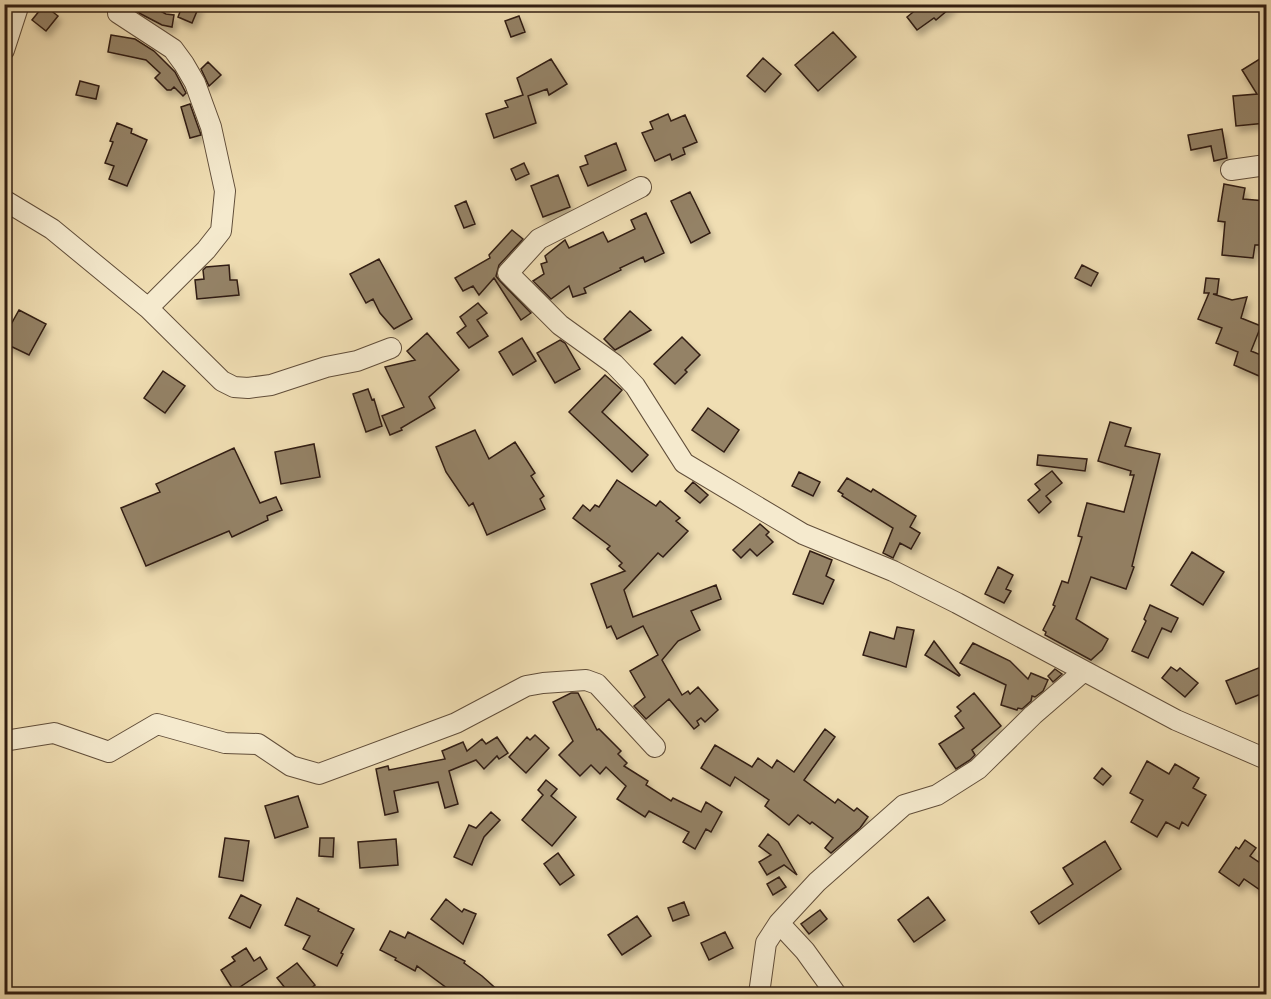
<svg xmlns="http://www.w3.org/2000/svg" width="1271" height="999" font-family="'Libre Caslon Text',serif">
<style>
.building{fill:#948266;stroke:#311e12;stroke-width:1.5;filter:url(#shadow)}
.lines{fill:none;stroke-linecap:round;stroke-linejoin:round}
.minor-casing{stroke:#614e3a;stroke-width:22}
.minor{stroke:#f5eace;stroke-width:20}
</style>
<defs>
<filter id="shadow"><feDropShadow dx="3" dy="5.5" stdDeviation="3" flood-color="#0004"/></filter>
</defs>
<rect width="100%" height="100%" fill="#f0deb3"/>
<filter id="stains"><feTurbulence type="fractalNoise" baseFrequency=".00333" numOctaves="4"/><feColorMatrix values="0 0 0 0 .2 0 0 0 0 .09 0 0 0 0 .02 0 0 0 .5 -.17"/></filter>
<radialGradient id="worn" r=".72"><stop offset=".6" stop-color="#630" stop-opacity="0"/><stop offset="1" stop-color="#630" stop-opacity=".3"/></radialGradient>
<path class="building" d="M 130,4 L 147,4 L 166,14 L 174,15 L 172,27 L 162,25 L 141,14 L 130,7 Z
M 183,4 L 200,4 L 192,23 L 178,17 Z
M 923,4 L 955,4 L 936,20 L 934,18 L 917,30 L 907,17 Z
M 44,5 L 58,16 L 46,31 L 32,20 Z
M 519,16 L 525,32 L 511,37 L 505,21 Z
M 833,32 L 856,57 L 818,91 L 795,65 Z
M 111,35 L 135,39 L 154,51 L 175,72 L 186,93 L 183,96 L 174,87 L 171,90 L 167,90 L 155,78 L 160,73 L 146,60 L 108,52 Z
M 1266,55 L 1266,123 L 1236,126 L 1233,96 L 1257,94 L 1242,70 Z
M 763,58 L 781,74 L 765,92 L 747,76 Z
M 551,59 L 567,84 L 549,95 L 547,89 L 528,96 L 536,123 L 494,138 L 486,114 L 508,107 L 505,101 L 523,95 L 517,78 Z
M 208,62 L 221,75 L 209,86 L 201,69 Z
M 80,81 L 99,86 L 96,99 L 76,95 Z
M 190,104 L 201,135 L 190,138 L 181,107 Z
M 668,114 L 671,121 L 685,115 L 697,142 L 683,148 L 685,154 L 672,160 L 670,154 L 655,161 L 642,133 L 653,129 L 650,122 Z
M 117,123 L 132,129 L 131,133 L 147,140 L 127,186 L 109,179 L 114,166 L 105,163 L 113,142 L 110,141 Z
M 1222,129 L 1227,158 L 1214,161 L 1211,146 L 1191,150 L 1188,135 Z
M 616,143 L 626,170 L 588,186 L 580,167 L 588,164 L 585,156 Z
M 524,163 L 529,174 L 516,180 L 511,169 Z
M 558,175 L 570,207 L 543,217 L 531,186 Z
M 1224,184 L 1245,188 L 1243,199 L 1266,201 L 1266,245 L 1255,245 L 1253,258 L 1222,255 L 1225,222 L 1218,221 Z
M 690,192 L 710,233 L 691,243 L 671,201 Z
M 466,201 L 475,224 L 464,228 L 455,206 Z
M 646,213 L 664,253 L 645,262 L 643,257 L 620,268 L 621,270 L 584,288 L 586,293 L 573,297 L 569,286 L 551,299 L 533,281 L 544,274 L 541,264 L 547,262 L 545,256 L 565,240 L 569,248 L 603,232 L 608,242 L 635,229 L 631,220 Z
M 512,230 L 523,239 L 499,265 L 496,276 L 500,281 L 531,313 L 521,320 L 494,278 L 479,295 L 473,286 L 463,291 L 455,278 L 490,258 L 489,255 Z
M 379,259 L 412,319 L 394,329 L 380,313 L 373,299 L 366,303 L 350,274 Z
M 229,265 L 230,280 L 237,280 L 239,295 L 197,299 L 195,280 L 204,279 L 203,270 L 206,267 Z
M 1082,265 L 1098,273 L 1091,286 L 1075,278 Z
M 1206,278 L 1219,279 L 1217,294 L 1213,294 L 1232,300 L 1247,297 L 1241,318 L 1261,326 L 1251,351 L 1266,357 L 1266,379 L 1234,365 L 1238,352 L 1216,343 L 1222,328 L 1198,319 L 1209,293 L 1204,293 Z
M 478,303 L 487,313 L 477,320 L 488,336 L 469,348 L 457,333 L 466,326 L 460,317 Z
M 19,310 L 46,324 L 29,355 L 4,343 L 4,337 Z
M 630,311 L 651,330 L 615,350 L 604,339 Z
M 427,333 L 459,370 L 429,397 L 435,408 L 401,428 L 402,430 L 390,435 L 382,416 L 404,407 L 385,367 L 415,360 L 407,351 Z
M 682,337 L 700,355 L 685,370 L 687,372 L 675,384 L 654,364 Z
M 522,338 L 536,361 L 513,375 L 499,352 Z
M 560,340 L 565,343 L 580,369 L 555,383 L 537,353 Z
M 163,371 L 185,386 L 165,413 L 144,398 Z
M 605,375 L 622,390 L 602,412 L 648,455 L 632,472 L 569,412 Z
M 368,389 L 372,400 L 374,399 L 382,426 L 366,432 L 353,394 Z
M 708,408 L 739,430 L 724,452 L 692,430 Z
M 1110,422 L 1131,428 L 1125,446 L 1160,454 L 1132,566 L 1134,567 L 1126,589 L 1091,577 L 1076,619 L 1108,639 L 1102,650 L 1091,660 L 1045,635 L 1046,632 L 1043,630 L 1055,606 L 1053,605 L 1062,581 L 1068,583 L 1082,537 L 1078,536 L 1087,503 L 1124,512 L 1134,475 L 1130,475 L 1131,471 L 1098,461 Z
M 475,430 L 489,459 L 515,442 L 535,473 L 531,476 L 544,496 L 540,499 L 545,509 L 487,535 L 473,503 L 469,506 L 446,472 L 436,447 Z
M 314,444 L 320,477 L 281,484 L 275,452 Z
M 234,448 L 260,503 L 276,497 L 282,510 L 267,516 L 268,520 L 232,537 L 229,531 L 146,566 L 121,508 L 160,492 L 156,484 Z
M 1038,455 L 1087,459 L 1085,471 L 1037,465 Z
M 1052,471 L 1062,483 L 1046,496 L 1051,502 L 1039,513 L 1028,500 L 1040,490 L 1035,484 Z
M 799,472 L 820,482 L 813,496 L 792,486 Z
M 847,478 L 871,492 L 873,489 L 916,516 L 910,527 L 920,533 L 911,549 L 900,543 L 893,558 L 883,553 L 893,528 L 842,496 L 843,494 L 838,491 Z
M 617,480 L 656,506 L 660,501 L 680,518 L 676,521 L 688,531 L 663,557 L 658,553 L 624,590 L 633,617 L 716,585 L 721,599 L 691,611 L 700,630 L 678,641 L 662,660 L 682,695 L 688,691 L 690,694 L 698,687 L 718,710 L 705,722 L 701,718 L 697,721 L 699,725 L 694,729 L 669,699 L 646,719 L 634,706 L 645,697 L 630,671 L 658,655 L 643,626 L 617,639 L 611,626 L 607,628 L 591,584 L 625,571 L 619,566 L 622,563 L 607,549 L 610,546 L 573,518 L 583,505 L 590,511 L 595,505 L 599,507 Z
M 693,482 L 708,495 L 700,503 L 685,491 Z
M 760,524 L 769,532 L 766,535 L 773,542 L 757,556 L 750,549 L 741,558 L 733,550 Z
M 810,551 L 832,560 L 826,576 L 834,580 L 823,604 L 793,594 Z
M 1192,552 L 1224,572 L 1203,605 L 1171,585 Z
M 998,567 L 1013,575 L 1006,589 L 1011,591 L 1004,603 L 985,594 Z
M 1150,605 L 1178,618 L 1171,632 L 1162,628 L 1148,658 L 1132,651 L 1146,621 L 1144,619 Z
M 897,627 L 914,630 L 906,667 L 863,655 L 870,632 L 894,639 Z
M 934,641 L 960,675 L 959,676 L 925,655 Z
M 973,643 L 1010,661 L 1028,679 L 1031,673 L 1048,680 L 1043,691 L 1035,697 L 1032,696 L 1031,701 L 1022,709 L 1018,708 L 1017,710 L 1001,705 L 1006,685 L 960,663 Z
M 1266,665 L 1266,692 L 1236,704 L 1226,681 Z
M 1171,667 L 1177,671 L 1180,668 L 1198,683 L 1185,697 L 1162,678 Z
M 1055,669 L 1062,674 L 1053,682 L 1048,676 Z
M 571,693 L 578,693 L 597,730 L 599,729 L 621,751 L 618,754 L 627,763 L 624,766 L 648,781 L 646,785 L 671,801 L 673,798 L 701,812 L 706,802 L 722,812 L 711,832 L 706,829 L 695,849 L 683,842 L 689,832 L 649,811 L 645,817 L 617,799 L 626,786 L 606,767 L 600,774 L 591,765 L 580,776 L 559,755 L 573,741 L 553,702 Z
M 974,693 L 1001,726 L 972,750 L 975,755 L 970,760 L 956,769 L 939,744 L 964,728 L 955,716 L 961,711 L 957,707 Z
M 825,729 L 835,737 L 804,780 L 835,803 L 838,799 L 854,811 L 857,808 L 868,817 L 860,828 L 831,853 L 825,848 L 833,838 L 812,822 L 810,824 L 798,815 L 789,825 L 765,806 L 769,800 L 735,777 L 730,786 L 701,768 L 715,745 L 752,767 L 758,758 L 772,768 L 777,760 L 794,772 Z
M 535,735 L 549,748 L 526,773 L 509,757 L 527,737 L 530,740 Z
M 497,737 L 508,753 L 499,759 L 497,756 L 484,769 L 476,760 L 449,771 L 458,804 L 445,808 L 438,782 L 394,791 L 398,812 L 385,815 L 376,769 L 388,766 L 389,770 L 445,759 L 442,751 L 463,742 L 467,751 L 482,739 L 486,744 Z
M 1147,761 L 1169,774 L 1175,764 L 1199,778 L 1193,788 L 1206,795 L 1188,826 L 1182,822 L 1179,829 L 1166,822 L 1157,837 L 1131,822 L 1143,800 L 1130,793 Z
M 1102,768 L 1111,776 L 1103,785 L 1094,778 Z
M 546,780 L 557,789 L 551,796 L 576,817 L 552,846 L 522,820 L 543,795 L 538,790 Z
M 298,796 L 308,827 L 275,838 L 265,806 Z
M 491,812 L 500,820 L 484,837 L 472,865 L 454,857 L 469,825 L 476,828 Z
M 768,834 L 778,842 L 797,875 L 784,865 L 767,875 L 759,862 L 771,855 L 759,846 Z
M 225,838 L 249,841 L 243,881 L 219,877 Z
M 320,838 L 334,838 L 333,857 L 319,856 Z
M 396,839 L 398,865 L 360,868 L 358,842 Z
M 1245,840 L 1256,848 L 1250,856 L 1266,867 L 1266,894 L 1244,879 L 1239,886 L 1219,872 L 1236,847 L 1239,849 Z
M 1105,841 L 1121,869 L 1039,924 L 1031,912 L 1073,884 L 1063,868 Z
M 558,853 L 574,875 L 560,885 L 544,864 Z
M 779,877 L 786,887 L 773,895 L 767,884 Z
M 241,895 L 261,905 L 250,928 L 229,918 Z
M 928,897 L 945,920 L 914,942 L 898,920 Z
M 297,898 L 319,909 L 318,911 L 354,929 L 341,953 L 343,954 L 337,966 L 303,949 L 310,936 L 285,925 Z
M 446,899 L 462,912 L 464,909 L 476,914 L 463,944 L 431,919 Z
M 684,902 L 689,915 L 673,921 L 668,908 Z
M 820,910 L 827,919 L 809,934 L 801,924 Z
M 637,916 L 651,936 L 622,955 L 608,935 Z
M 390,931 L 405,938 L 408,932 L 465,961 L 464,963 L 482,976 L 502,994 L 455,994 L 417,966 L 415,971 L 395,960 L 396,958 L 380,950 Z
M 725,932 L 733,948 L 709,960 L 701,943 Z
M 246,948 L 254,961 L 260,957 L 267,969 L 234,991 L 221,970 L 235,961 L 232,957 Z
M 297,963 L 315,985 L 303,994 L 290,994 L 277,978 Z"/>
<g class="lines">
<defs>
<path id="minor" d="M 118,4 L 118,13 L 173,49 L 184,64 L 195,83 L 211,127 L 225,191 L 221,231 L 206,250 L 148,308
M 4,50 L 19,4
M 1231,170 L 1266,165
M 641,187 L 539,239 L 508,273 L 560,325 L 614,364 L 635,386 L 684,463 L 803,534 L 893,571 L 957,603 L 1176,720 L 1266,759
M 4,200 L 52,229 L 148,308 L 222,381 L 234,387 L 248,388 L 271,385 L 326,367 L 357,361 L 391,348
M 4,741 L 54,733 L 109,752 L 157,724 L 225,743 L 258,744 L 291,766 L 319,774 L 456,723 L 526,686 L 543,683 L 586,680 L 597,684 L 655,747
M 779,923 L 805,951 L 836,994
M 759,994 L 766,943 L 779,923 L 817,882 L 904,805 L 937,795 L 978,769 L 1033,715 L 1084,671"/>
</defs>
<use href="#minor" class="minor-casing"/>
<use href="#minor" class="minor"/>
</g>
<rect width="1271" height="999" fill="none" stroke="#f0deb3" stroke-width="24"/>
<rect x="6" y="6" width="1259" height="987" fill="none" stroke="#311e12" stroke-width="3"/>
<rect x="12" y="12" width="1247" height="975" fill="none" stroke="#311e12" stroke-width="1.5"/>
<rect width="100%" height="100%" filter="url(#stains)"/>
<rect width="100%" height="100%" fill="url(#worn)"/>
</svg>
